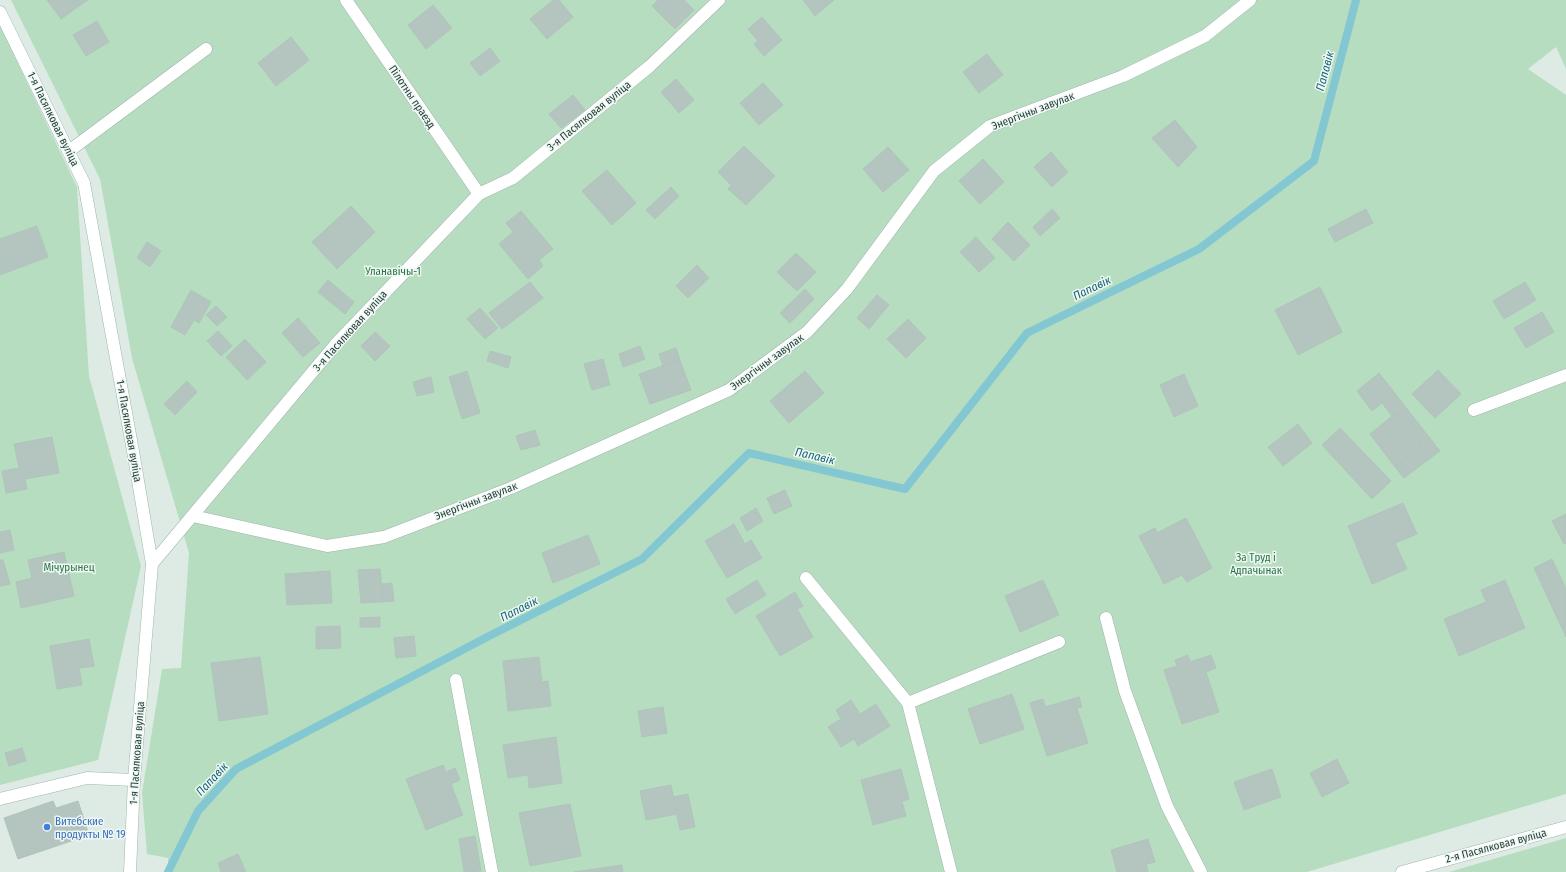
<svg xmlns="http://www.w3.org/2000/svg" width="1566" height="872" font-family="'Fira Sans Condensed',sans-serif">
<style>
.green{fill:#b6ddc0}
.lines{fill:none;stroke-linecap:round;stroke-linejoin:round}
.stream{stroke:#83c7d3;stroke-width:8}
.building{fill:#b3c5be;stroke:#b0c4bc}
.lane-casing{stroke:#a1b3ac;stroke-width:13}
.street-casing{stroke:#a1b3ac;stroke-width:13}
.secondary-casing{stroke:#9db7ae;stroke-width:13}
.lane{stroke:#fff;stroke-width:12}
.street{stroke:#fff;stroke-width:12}
.secondary{stroke:#fff;stroke-width:12}
.shop-dot{fill:#3f7fe0;stroke:#eff7f3;stroke-width:1.5}
.labels{text-anchor:middle;dominant-baseline:central;stroke-width:3;stroke-linejoin:round;paint-order:stroke}
.street-label{font-size:11px;fill:#1f3b34;stroke:#eff7f3}
.park-label{font-size:11px;fill:#277445;stroke:#eff7f3}
.shop-label{font-size:11px;fill:#366cbe;stroke:#eff7f3;text-anchor:start}
.water-label{font-size:12px;font-style:italic;fill:#176879;stroke:#eff7f3}
</style>
<rect width="100%" height="100%" fill="#deebe5"/>
<path class="green" d="M 11,0 L 1566,0 L 1566,69 L 1556,47 L 1528,69 L 1566,95 L 1566,794 L 1307,872 L 168,872 L 168,858 L 147,854 L 142,793 L 162,669 L 181,668 L 189,553 L 132,358 L 100,179 Z
M 0,26 L 77,187 L 89,376 L 141,566 L 98,760 L 0,785 Z
M 1566,838 L 1566,872 L 1449,872 Z"/>
<g class="lines">
<path class="stream" d="M 168,872 L 198,811 L 236,769 L 489,636 L 642,559 L 749,453 L 905,489 L 1027,333 L 1199,249 L 1314,161 L 1356,0"/>
</g>
<path class="building" d="M 47,0 L 75,0 L 79,6 L 61,19 Z
M 75,0 L 88,0 L 79,6 Z
M 553,0 L 559,0 L 573,17 L 547,39 L 530,19 Z
M 658,0 L 684,0 L 694,10 L 675,29 L 652,6 Z
M 803,0 L 834,0 L 815,16 Z
M 433,5 L 452,28 L 426,49 L 408,25 Z
M 762,17 L 782,40 L 764,56 L 754,44 L 758,41 L 748,29 Z
M 97,21 L 109,42 L 86,56 L 73,35 Z
M 291,37 L 309,60 L 276,86 L 258,63 Z
M 490,48 L 500,61 L 480,76 L 470,63 Z
M 987,54 L 1003,75 L 979,93 L 963,72 Z
M 676,79 L 694,100 L 679,113 L 661,92 Z
M 763,83 L 783,105 L 759,125 L 740,103 Z
M 573,95 L 585,110 L 561,128 L 549,114 Z
M 1175,120 L 1197,147 L 1178,167 L 1152,138 Z
M 744,146 L 775,176 L 746,205 L 728,189 L 731,185 L 718,172 Z
M 888,147 L 909,170 L 883,192 L 863,169 Z
M 1051,152 L 1068,172 L 1052,187 L 1034,167 Z
M 983,159 L 1004,182 L 980,204 L 959,181 Z
M 607,170 L 636,203 L 612,225 L 582,191 Z
M 671,187 L 679,196 L 655,219 L 646,210 Z
M 351,206 L 375,232 L 337,269 L 312,242 Z
M 1052,209 L 1060,218 L 1040,236 L 1033,227 Z
M 1366,209 L 1373,223 L 1335,242 L 1328,229 Z
M 521,211 L 553,249 L 539,260 L 543,266 L 528,279 L 499,244 L 513,232 L 506,223 Z
M 1008,222 L 1030,245 L 1014,261 L 992,239 Z
M 37,226 L 48,257 L 0,275 L 0,239 Z
M 976,237 L 995,258 L 979,272 L 960,252 Z
M 147,242 L 161,251 L 150,267 L 137,258 Z
M 796,253 L 816,272 L 797,291 L 777,272 Z
M 697,265 L 709,278 L 688,298 L 676,286 Z
M 328,280 L 354,302 L 345,314 L 318,292 Z
M 530,282 L 543,298 L 502,329 L 489,313 Z
M 1525,282 L 1536,300 L 1504,319 L 1493,301 Z
M 1320,287 L 1342,332 L 1298,355 L 1275,310 Z
M 805,289 L 814,299 L 790,323 L 780,313 Z
M 191,290 L 211,302 L 199,323 L 194,320 L 185,335 L 171,327 Z
M 877,295 L 889,305 L 869,329 L 857,318 Z
M 216,306 L 227,317 L 217,326 L 206,315 Z
M 480,308 L 498,328 L 485,339 L 467,319 Z
M 1542,312 L 1554,332 L 1526,348 L 1514,328 Z
M 298,318 L 320,343 L 303,357 L 282,333 Z
M 908,319 L 926,338 L 906,358 L 887,339 Z
M 218,331 L 232,346 L 221,356 L 207,341 Z
M 375,332 L 390,346 L 375,361 L 361,346 Z
M 245,339 L 266,362 L 247,380 L 226,357 Z
M 640,346 L 645,359 L 623,367 L 619,354 Z
M 676,348 L 680,360 L 663,366 L 659,354 Z
M 490,351 L 511,357 L 508,368 L 487,361 Z
M 603,359 L 610,385 L 592,390 L 584,364 Z
M 680,360 L 691,390 L 650,404 L 639,374 Z
M 1438,370 L 1461,394 L 1435,418 L 1412,394 Z
M 467,371 L 480,413 L 462,419 L 449,377 Z
M 805,371 L 824,393 L 789,423 L 770,401 Z
M 1379,373 L 1440,451 L 1404,478 L 1395,467 L 1422,446 L 1396,413 L 1392,416 L 1382,403 L 1372,411 L 1357,391 Z
M 1184,374 L 1198,406 L 1174,417 L 1160,385 Z
M 431,377 L 434,392 L 417,396 L 413,382 Z
M 187,381 L 197,392 L 175,415 L 164,404 Z
M 1396,413 L 1422,446 L 1395,467 L 1370,434 Z
M 1298,424 L 1312,443 L 1283,466 L 1268,447 Z
M 1340,428 L 1391,481 L 1372,499 L 1322,445 Z
M 535,430 L 540,445 L 521,450 L 516,436 Z
M 52,437 L 59,473 L 25,479 L 27,489 L 6,493 L 2,471 L 19,468 L 14,444 Z
M 785,490 L 792,506 L 774,514 L 767,498 Z
M 1403,503 L 1417,534 L 1395,543 L 1407,569 L 1372,584 L 1348,526 Z
M 756,508 L 763,521 L 747,531 L 740,518 Z
M 1566,514 L 1566,543 L 1564,544 L 1552,521 Z
M 1186,518 L 1212,568 L 1187,582 L 1182,575 L 1164,584 L 1139,536 L 1155,528 L 1157,533 Z
M 734,524 L 745,544 L 751,540 L 762,558 L 727,578 L 705,541 Z
M 10,530 L 14,550 L 0,553 L 0,532 Z
M 588,535 L 600,564 L 553,583 L 542,553 Z
M 64,552 L 74,596 L 21,608 L 16,582 L 32,578 L 28,560 Z
M 1552,559 L 1566,589 L 1566,637 L 1534,568 Z
M 0,560 L 3,560 L 10,584 L 0,586 Z
M 380,569 L 383,602 L 361,603 L 358,570 Z
M 330,571 L 332,603 L 287,605 L 285,574 Z
M 757,580 L 766,595 L 735,614 L 726,599 Z
M 1043,580 L 1059,615 L 1020,632 L 1005,596 Z
M 1505,580 L 1525,628 L 1459,656 L 1444,619 L 1486,602 L 1481,590 Z
M 392,583 L 394,601 L 383,602 L 381,584 Z
M 795,592 L 803,606 L 797,609 L 813,637 L 780,656 L 756,616 Z
M 380,617 L 380,627 L 360,627 L 360,618 Z
M 340,626 L 341,648 L 316,649 L 316,627 Z
M 414,636 L 416,656 L 396,658 L 394,638 Z
M 89,639 L 94,666 L 79,668 L 82,685 L 57,689 L 50,646 Z
M 1188,655 L 1190,662 L 1211,655 L 1216,668 L 1206,672 L 1219,712 L 1182,724 L 1164,670 L 1177,666 L 1175,660 Z
M 260,657 L 268,714 L 219,721 L 211,663 Z
M 539,657 L 542,682 L 548,681 L 551,706 L 508,711 L 503,661 Z
M 1012,694 L 1024,729 L 980,744 L 968,709 Z
M 1079,697 L 1082,707 L 1077,708 L 1088,743 L 1047,756 L 1030,703 L 1043,699 L 1045,707 Z
M 851,700 L 860,714 L 876,704 L 890,726 L 858,746 L 854,739 L 841,747 L 828,727 L 841,719 L 836,710 Z
M 663,707 L 667,733 L 642,737 L 638,711 Z
M 556,737 L 562,783 L 529,788 L 528,775 L 508,778 L 503,745 Z
M 22,748 L 26,761 L 9,766 L 5,753 Z
M 1337,759 L 1349,783 L 1322,797 L 1310,773 Z
M 443,765 L 446,772 L 455,768 L 460,780 L 451,784 L 463,815 L 426,830 L 406,779 Z
M 901,769 L 909,799 L 902,801 L 906,816 L 873,825 L 861,780 Z
M 1272,769 L 1281,797 L 1244,810 L 1234,782 Z
M 671,785 L 677,814 L 646,820 L 640,791 Z
M 688,794 L 695,827 L 680,830 L 673,797 Z
M 53,801 L 56,808 L 78,801 L 89,835 L 18,859 L 4,818 Z
M 570,804 L 581,856 L 530,866 L 519,813 Z
M 475,836 L 481,871 L 464,872 L 459,839 Z
M 1148,839 L 1155,862 L 1146,864 L 1148,872 L 1117,872 L 1111,850 Z
M 238,854 L 246,872 L 221,872 L 218,863 Z
M 622,865 L 623,872 L 574,872 Z"/>
<g class="lines">
<defs>
<path id="lane" d="M 346,0 L 479,194
M 69,151 L 206,49
M 1474,410 L 1566,375
M 193,516 L 327,546 L 384,537 L 511,488 L 729,390 L 807,332 L 847,289 L 934,171 L 990,126 L 1123,76 L 1205,36 L 1250,0
M 806,578 L 908,703 L 951,872
M 1106,618 L 1125,691 L 1167,806 L 1201,872
M 456,680 L 492,872
M 908,703 L 1059,642
M 0,799 L 87,778 L 134,780"/>
<path id="street" d="M 152,564 L 335,345 L 479,194 L 513,178 L 650,66 L 719,0
M 1402,872 L 1566,827"/>
<path id="secondary" d="M 0,12 L 84,183 L 133,451 L 152,564 L 134,780 L 130,872"/>
</defs>
<use href="#lane" class="lane-casing"/>
<use href="#street" class="street-casing"/>
<use href="#secondary" class="secondary-casing"/>
<use href="#lane" class="lane"/>
<use href="#street" class="street"/>
<use href="#secondary" class="secondary"/>
</g>
<circle class="shop-dot" cx="47" cy="827" r="4"/>
<g class="labels">
<g class="street-label">
<text transform="translate(412 97) rotate(56)">Пілотны праезд</text>
<text transform="translate(1033 111) rotate(-21)">Энергічны завулак</text>
<text transform="translate(589 116) rotate(-39)">3-я Пасялковая вуліца</text>
<text transform="translate(53 119) rotate(64)">1-я Пасялковая вуліца</text>
<text transform="translate(350 331) rotate(-48)">3-я Пасялковая вуліца</text>
<text transform="translate(767 362) rotate(-36)">Энергічны завулак</text>
<text transform="translate(129 431) rotate(80)">1-я Пасялковая вуліца</text>
<text transform="translate(476 501) rotate(-21)">Энергічны завулак</text>
<text transform="translate(137 753) rotate(-86)">1-я Пасялковая вуліца</text>
<text transform="translate(1496 846) rotate(-15)">2-я Пасялковая вуліца</text>
</g>
<g class="park-label">
<text x="393" y="271">Уланавічы-1</text>
<text x="1256" y="557">За Труд і<tspan x="1256" dy="13">Адпачынак</tspan></text>
<text x="69" y="567">Мічурынец</text>
</g>
<g class="shop-label">
<text x="55" y="821">Витебские<tspan x="55" dy="13">продукты № 19</tspan></text>
</g>
<g class="water-label">
<text transform="translate(1325 71) rotate(-75)">Папавік</text>
<text transform="translate(1092 288) rotate(-26)">Папавік</text>
<text transform="translate(815 456) rotate(13)">Папавік</text>
<text transform="translate(519 609) rotate(-27)">Папавік</text>
<text transform="translate(212 779) rotate(-47)">Папавік</text>
</g>
</g>
</svg>
